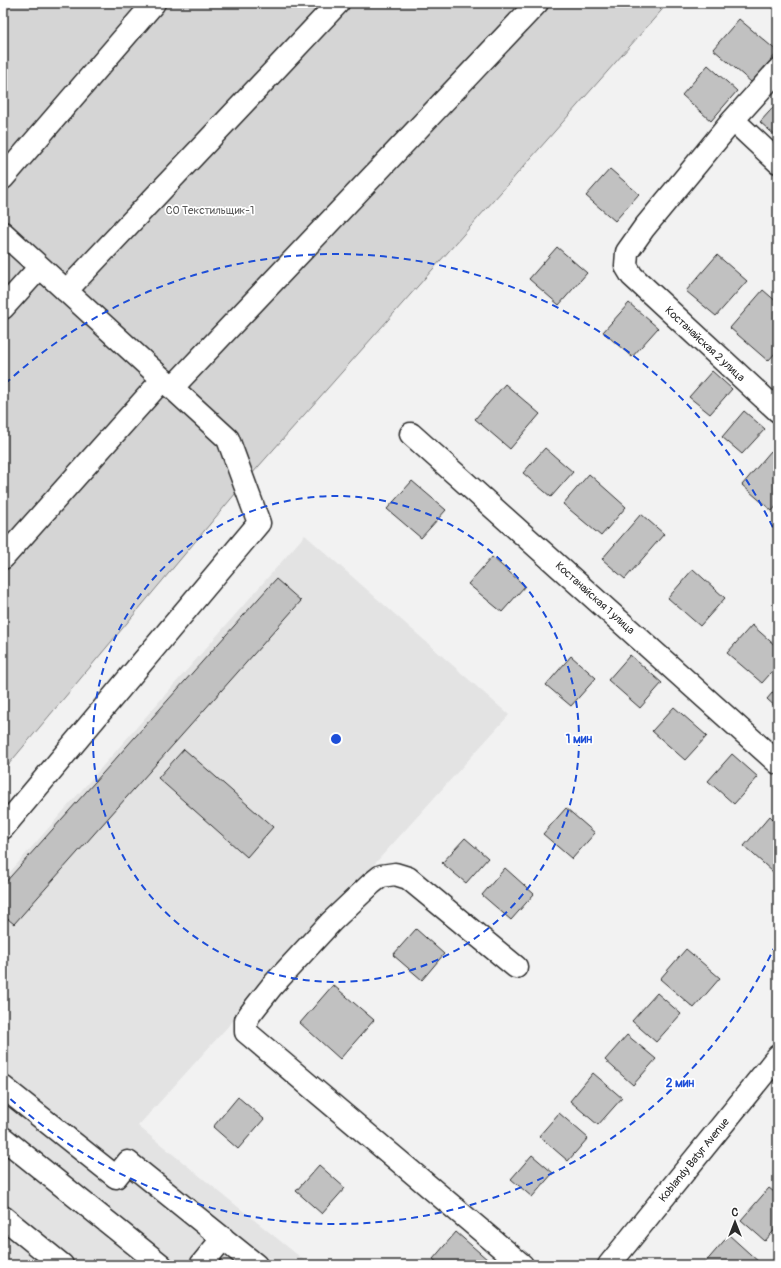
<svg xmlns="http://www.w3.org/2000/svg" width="781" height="1268" font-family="Pangolin,sans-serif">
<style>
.built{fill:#e3e3e3}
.green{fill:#d5d5d5;stroke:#808080}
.building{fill:#c1c1c1;stroke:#2b2b2b}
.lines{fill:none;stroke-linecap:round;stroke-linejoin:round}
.minor-casing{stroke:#2b2b2b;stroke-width:25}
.minor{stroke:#fff;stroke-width:22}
.ring{fill:none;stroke:#1d4ed8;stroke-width:2;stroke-dasharray:7 5}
.labels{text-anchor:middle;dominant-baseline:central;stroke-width:3.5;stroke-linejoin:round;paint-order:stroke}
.park-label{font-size:11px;fill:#565656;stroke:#fff}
.street-label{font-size:11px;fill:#2b2b2b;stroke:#fff}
.centre{fill:#1d4ed8;stroke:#fff;stroke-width:2}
.ring-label{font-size:12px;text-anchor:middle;font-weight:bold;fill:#1d4ed8;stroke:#fff;stroke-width:3.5;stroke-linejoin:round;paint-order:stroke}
</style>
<rect width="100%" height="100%" fill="#f2f2f2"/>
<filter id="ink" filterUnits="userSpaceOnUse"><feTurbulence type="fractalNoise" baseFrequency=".025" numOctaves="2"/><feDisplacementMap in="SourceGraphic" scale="8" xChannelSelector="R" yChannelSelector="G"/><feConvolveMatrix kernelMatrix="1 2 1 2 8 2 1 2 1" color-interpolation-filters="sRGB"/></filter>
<g filter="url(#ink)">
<path class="built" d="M 305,535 L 509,715 L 138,1126 L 310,1265 L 3,1265 L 3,880 Z"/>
<path class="green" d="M 3,3 L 668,3 L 251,475 L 3,771 Z"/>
<path class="building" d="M 739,19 L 778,52 L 751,82 L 713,49 Z
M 708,65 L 737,91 L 711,121 L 682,95 Z
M 778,102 L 778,138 L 760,122 Z
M 610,169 L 639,194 L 615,221 L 586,196 Z
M 557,247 L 587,273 L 559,305 L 529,279 Z
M 717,255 L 747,281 L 716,316 L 686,291 Z
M 763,290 L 778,303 L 778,350 L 768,361 L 730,328 Z
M 629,303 L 658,328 L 632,357 L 603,332 Z
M 712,371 L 732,389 L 710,414 L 689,397 Z
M 505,384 L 540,414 L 510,449 L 475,419 Z
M 744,411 L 765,429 L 742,454 L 722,437 Z
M 545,448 L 573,472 L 551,497 L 523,473 Z
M 771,451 L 778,457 L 778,504 L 772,511 L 742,485 Z
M 589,474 L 626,507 L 601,536 L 563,504 Z
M 412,481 L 446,510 L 421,538 L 387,509 Z
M 641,514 L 664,534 L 625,579 L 602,559 Z
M 492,557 L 525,586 L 502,612 L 468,584 Z
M 693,569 L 725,598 L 700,626 L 668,598 Z
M 276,579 L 301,601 L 14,924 L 3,915 L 3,885 Z
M 752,625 L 778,648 L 778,665 L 762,683 L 727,653 Z
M 630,655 L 662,683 L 640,708 L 608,680 Z
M 571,656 L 596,678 L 571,706 L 546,685 Z
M 778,686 L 778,709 L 767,699 Z
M 674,707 L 707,736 L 685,760 L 652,731 Z
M 184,749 L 273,827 L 247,857 L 158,778 Z
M 732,754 L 758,777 L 734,804 L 708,781 Z
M 566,808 L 595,833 L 572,859 L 543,834 Z
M 770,816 L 778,824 L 778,866 L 773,872 L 744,846 Z
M 465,838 L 488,858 L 466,883 L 442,863 Z
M 505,868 L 534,894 L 511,920 L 482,895 Z
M 416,929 L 444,954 L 422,980 L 393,955 Z
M 686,949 L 720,978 L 694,1008 L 660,979 Z
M 333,985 L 374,1020 L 340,1059 L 300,1023 Z
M 657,993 L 681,1014 L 656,1042 L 632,1021 Z
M 627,1035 L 656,1059 L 633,1085 L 605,1060 Z
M 593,1073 L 622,1098 L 598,1125 L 570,1101 Z
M 238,1097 L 264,1119 L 238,1149 L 213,1127 Z
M 559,1113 L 588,1138 L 568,1161 L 539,1136 Z
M 532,1155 L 553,1173 L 532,1197 L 511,1179 Z
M 319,1165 L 345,1188 L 322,1214 L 296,1191 Z
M 769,1188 L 778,1195 L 778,1226 L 765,1241 L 741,1220 Z
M 456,1232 L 488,1260 L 484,1265 L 440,1265 L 433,1259 Z
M 729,1235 L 760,1263 L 758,1265 L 706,1265 L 704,1264 Z"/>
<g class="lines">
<defs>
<path id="minor" d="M 778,70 L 733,120 L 644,228 L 627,252 L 626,266 L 632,276 L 778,411
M 733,120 L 778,162
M 3,178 L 154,3
M 3,233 L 228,439 L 259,523 L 3,828
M 66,291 L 338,3
M 3,308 L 40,267
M 172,388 L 537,3
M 411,434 L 778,763
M 3,558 L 163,379
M 516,967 L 408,878 L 395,874 L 381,876 L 371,884 L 331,922 L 272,986 L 250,1014 L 246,1020 L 246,1032 L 522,1265
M 3,1087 L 116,1177 L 128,1162 L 256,1265
M 3,1138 L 161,1265
M 3,1217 L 62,1265
M 201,1265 L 223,1238
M 609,1265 L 778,1056"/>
</defs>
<use href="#minor" class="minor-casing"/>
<use href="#minor" class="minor"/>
</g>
</g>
<g class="ring">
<circle cx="336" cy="739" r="243"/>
<path d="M776 944A486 486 0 0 1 5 1094M5 384A486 486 0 0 1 776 534"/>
</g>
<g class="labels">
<g class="park-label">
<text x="210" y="210">СО Текстильщик-1</text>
</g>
<g class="street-label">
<text transform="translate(705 344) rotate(43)">Костанайская 2 улица</text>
<text transform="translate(595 598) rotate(42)">Костанайская 1 улица</text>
<text transform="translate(694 1160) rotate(-51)">Koblandy Batyr Avenue</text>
</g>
</g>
<circle cx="336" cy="739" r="6" class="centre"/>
<g class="ring-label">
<text x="579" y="743">1 мин</text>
<text x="680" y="1087">2 мин</text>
</g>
<rect width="781" height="1268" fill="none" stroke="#fff" stroke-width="16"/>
<rect x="8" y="8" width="765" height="1252" fill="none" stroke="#2b2b2b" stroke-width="1.5" filter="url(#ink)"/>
<g transform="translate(735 1222)" stroke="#ffffff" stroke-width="3" paint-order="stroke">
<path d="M0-3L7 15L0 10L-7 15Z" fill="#2b2b2b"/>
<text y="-6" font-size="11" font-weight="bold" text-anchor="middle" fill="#2b2b2b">С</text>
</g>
</svg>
